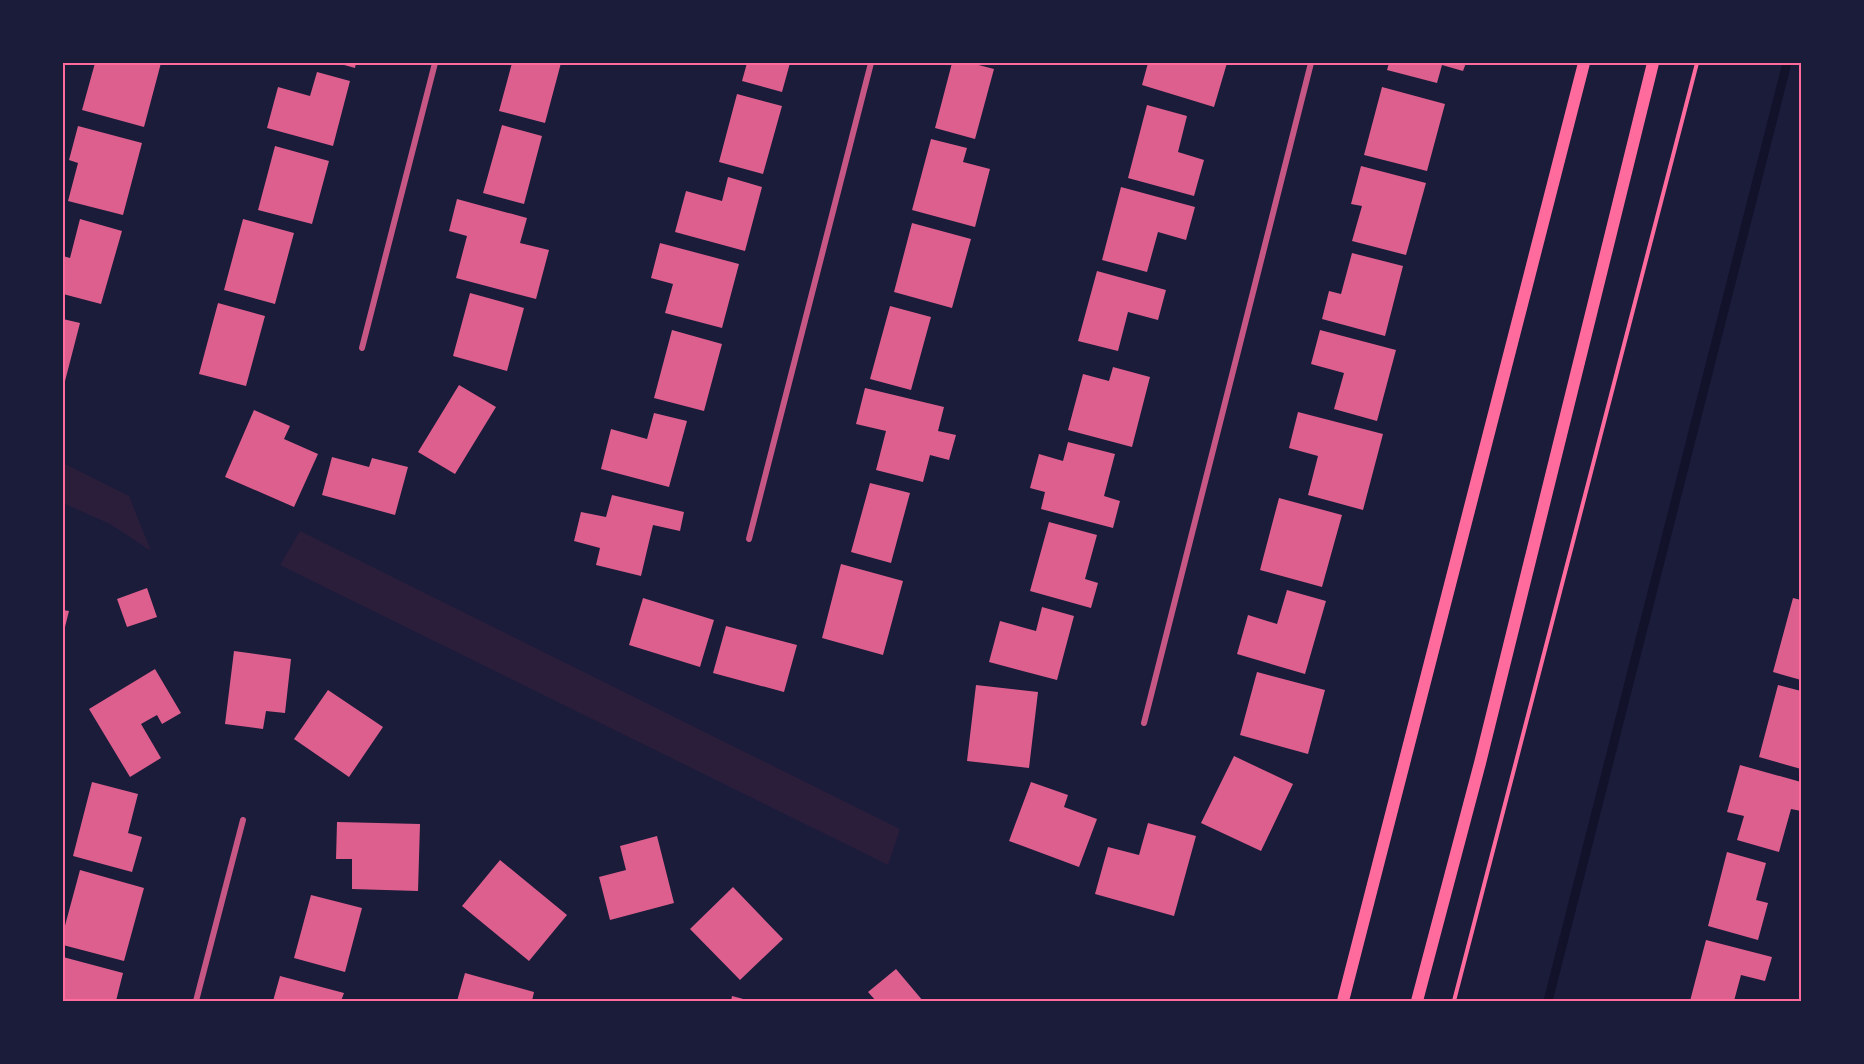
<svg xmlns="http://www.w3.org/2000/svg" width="1864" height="1064" font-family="Poppins,sans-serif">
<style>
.green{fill:#2a1e3b}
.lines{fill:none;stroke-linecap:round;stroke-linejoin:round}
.stream{stroke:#12122b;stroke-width:9}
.building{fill:#dd5f8e}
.path{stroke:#ff6b9d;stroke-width:4}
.minor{stroke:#c65784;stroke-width:6}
.secondary{stroke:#ff6b9d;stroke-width:12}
.neatline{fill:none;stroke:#ff6b9d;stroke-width:2}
</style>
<rect width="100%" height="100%" fill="#1b1b3a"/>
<path class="green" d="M 63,463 L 129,496 L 151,551 L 110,524 L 63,503 Z
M 300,531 L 900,829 L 888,865 L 280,565 Z"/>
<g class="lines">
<path class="stream" d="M 1548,1001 L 1787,63"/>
</g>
<path class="building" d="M 95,63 L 161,63 L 144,127 L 82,110 Z
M 337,63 L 356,63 L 355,68 Z
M 512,63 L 561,63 L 545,123 L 499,111 Z
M 747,63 L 790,63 L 782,92 L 742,81 Z
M 952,63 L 971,63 L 994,69 L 975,139 L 935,128 Z
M 1148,63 L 1227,63 L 1214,107 L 1142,85 Z
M 1389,63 L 1466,63 L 1463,71 L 1442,65 L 1437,83 L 1387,70 Z
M 317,72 L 350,81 L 333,146 L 267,128 L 278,87 L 310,96 Z
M 1382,87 L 1445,104 L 1427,171 L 1364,155 Z
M 737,94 L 782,106 L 763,174 L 719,162 Z
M 1147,105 L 1187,116 L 1178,152 L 1204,160 L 1194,196 L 1128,178 Z
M 502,125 L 542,136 L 524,204 L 483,193 Z
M 78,126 L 142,143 L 123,215 L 68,201 L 78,163 L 69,160 Z
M 931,139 L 967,148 L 963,162 L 990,169 L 975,227 L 912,210 Z
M 275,146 L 329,161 L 312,224 L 258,210 Z
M 1361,166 L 1426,183 L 1406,255 L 1352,241 L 1362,206 L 1351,204 Z
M 728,177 L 762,187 L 745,251 L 675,232 L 686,191 L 722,201 Z
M 1121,187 L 1195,207 L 1186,240 L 1158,232 L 1147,272 L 1102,260 Z
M 457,199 L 527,218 L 520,243 L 549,250 L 536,299 L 456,278 L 467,236 L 449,231 Z
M 80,219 L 122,231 L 101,304 L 63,294 L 63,256 L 70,258 Z
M 243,219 L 294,233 L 275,304 L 224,290 Z
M 912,223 L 971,239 L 952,308 L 894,292 Z
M 660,243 L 739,264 L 722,328 L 665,313 L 673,284 L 651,278 Z
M 1352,253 L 1403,266 L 1385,336 L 1322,319 L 1329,291 L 1341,294 Z
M 1097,271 L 1166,290 L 1158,320 L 1128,312 L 1118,351 L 1078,341 Z
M 470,293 L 524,308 L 507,371 L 453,356 Z
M 218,303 L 265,316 L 246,386 L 199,374 Z
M 890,306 L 931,317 L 911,390 L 870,379 Z
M 63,319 L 80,323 L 64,385 L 63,385 Z
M 672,330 L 722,344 L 704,411 L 654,398 Z
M 1320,330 L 1396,350 L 1377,421 L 1334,409 L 1344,373 L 1311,364 Z
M 1113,367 L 1150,377 L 1132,447 L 1068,430 L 1083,374 L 1109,381 Z
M 459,385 L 496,407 L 455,474 L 418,452 Z
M 865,388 L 944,407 L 938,431 L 956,435 L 949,460 L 930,455 L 923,482 L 876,470 L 886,431 L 856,424 Z
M 254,410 L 290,426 L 284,439 L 318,454 L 294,507 L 225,477 Z
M 1298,412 L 1383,434 L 1363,510 L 1308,495 L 1318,456 L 1289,448 Z
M 654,413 L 687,421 L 669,487 L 601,469 L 611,429 L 647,439 Z
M 1068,442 L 1115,454 L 1104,496 L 1120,501 L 1113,528 L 1041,509 L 1045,492 L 1030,488 L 1039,454 L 1063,461 Z
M 332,457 L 369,467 L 372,458 L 408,467 L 395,515 L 322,495 Z
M 870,483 L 910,493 L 891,563 L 851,552 Z
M 612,495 L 684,512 L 680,531 L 653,525 L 641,576 L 596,565 L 600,548 L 574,541 L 581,512 L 606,517 Z
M 1279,498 L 1342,515 L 1322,587 L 1260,570 Z
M 1049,522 L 1097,535 L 1085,579 L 1098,583 L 1091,608 L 1030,591 Z
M 841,564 L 903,581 L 883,655 L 822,638 Z
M 147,588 L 157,617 L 127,627 L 117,599 Z
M 1287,590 L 1326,601 L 1305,674 L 1237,654 L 1248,615 L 1277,624 Z
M 643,598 L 714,620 L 700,667 L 629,645 Z
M 1793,598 L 1801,600 L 1801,680 L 1773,672 Z
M 1042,607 L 1074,616 L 1057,680 L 989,662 L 1000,621 L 1036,631 Z
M 63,610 L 69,611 L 64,631 L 63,631 Z
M 726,626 L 797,645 L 784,692 L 713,673 Z
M 234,651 L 291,659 L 285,713 L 266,711 L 263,729 L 225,724 Z
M 155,669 L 181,713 L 162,724 L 157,715 L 141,724 L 161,758 L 130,777 L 89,709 Z
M 1257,672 L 1325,690 L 1308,754 L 1240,735 Z
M 976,685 L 1038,692 L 1029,768 L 967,761 Z
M 1778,685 L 1801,691 L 1801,769 L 1759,757 Z
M 328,690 L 383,727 L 349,777 L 294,739 Z
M 1234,756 L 1293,784 L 1261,851 L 1201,823 Z
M 1740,765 L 1801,782 L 1801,811 L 1791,809 L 1779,852 L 1737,840 L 1744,816 L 1727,812 Z
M 92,782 L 138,794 L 128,833 L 142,837 L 132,872 L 73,856 Z
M 1031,782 L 1068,795 L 1064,807 L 1097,819 L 1079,867 L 1009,841 Z
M 337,822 L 420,824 L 418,891 L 352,889 L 352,859 L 336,859 Z
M 1148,823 L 1196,836 L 1174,916 L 1095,894 L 1108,847 L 1139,855 Z
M 657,836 L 674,903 L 610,920 L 599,877 L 626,870 L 620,846 Z
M 1727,852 L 1766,863 L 1756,900 L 1768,903 L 1758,940 L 1708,926 Z
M 500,860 L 567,915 L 529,961 L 462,906 Z
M 80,870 L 144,888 L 124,961 L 63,945 L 63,933 Z
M 733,887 L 783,939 L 740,980 L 690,929 Z
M 311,895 L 362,908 L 345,972 L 294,958 Z
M 1706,940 L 1772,957 L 1765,981 L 1741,975 L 1734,1001 L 1690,1001 Z
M 63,957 L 123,973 L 116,1001 L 63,1001 Z
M 896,969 L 923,1001 L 876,1001 L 868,992 Z
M 465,973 L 534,992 L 532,1001 L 457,1001 Z
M 280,976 L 344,993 L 341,1001 L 273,1001 Z
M 732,996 L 747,1000 L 747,1001 L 731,1001 Z"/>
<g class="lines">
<path class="path" d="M 1454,1001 L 1697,63"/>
<path class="minor" d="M 362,348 L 435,63
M 749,539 L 871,63
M 1144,723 L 1311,63
M 196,1001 L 243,820"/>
<path class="secondary" d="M 1343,1001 L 1584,63
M 1417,1001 L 1480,763 L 1653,63"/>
</g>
<rect width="1864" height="1064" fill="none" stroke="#1b1b3a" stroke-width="129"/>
<rect x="64" y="64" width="1736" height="936" class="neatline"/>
</svg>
